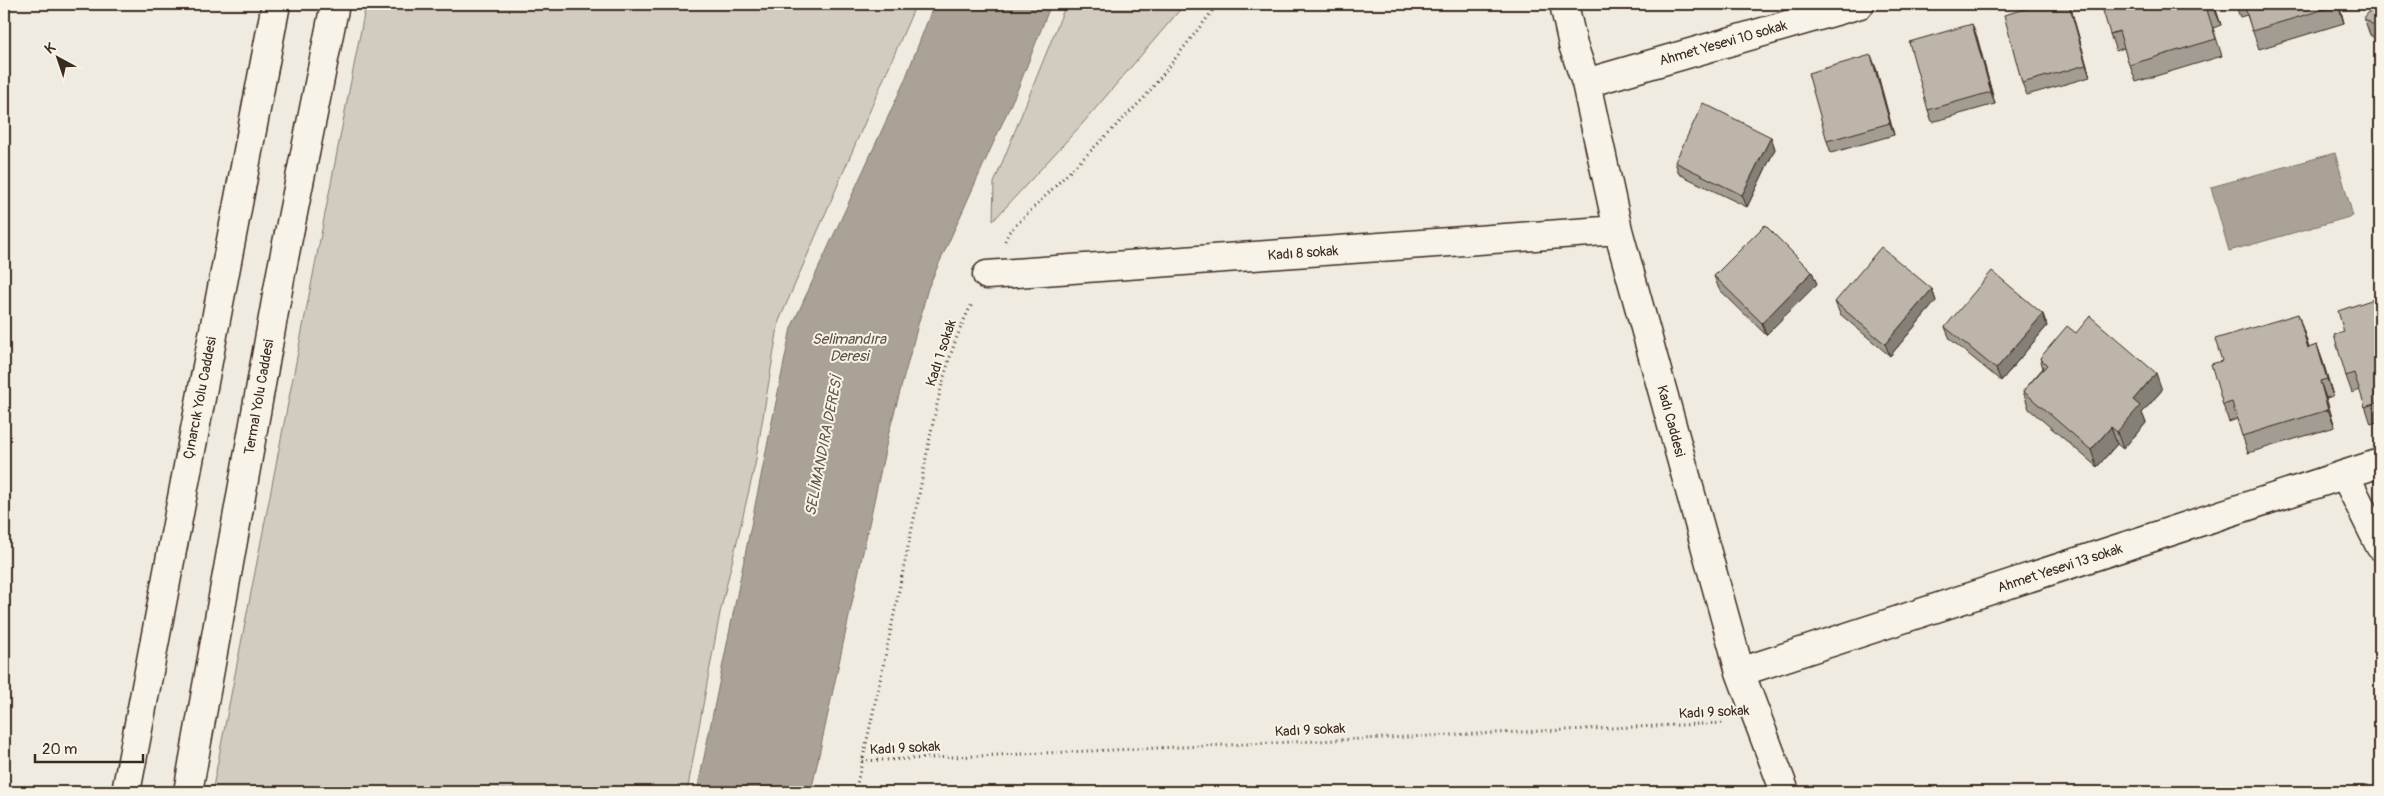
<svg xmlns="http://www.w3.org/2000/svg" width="2384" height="796" font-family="Pangolin,sans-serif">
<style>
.green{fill:#d1cbc0;stroke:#867a6f}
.water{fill:#aaa296;stroke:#7e7266}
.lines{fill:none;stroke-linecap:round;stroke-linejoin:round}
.minor-casing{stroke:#3b2a1e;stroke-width:31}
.major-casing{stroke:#3b2a1e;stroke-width:31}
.path{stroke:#3b2a1e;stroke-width:3;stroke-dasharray:1 4;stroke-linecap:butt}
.minor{stroke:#f7f3e8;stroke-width:28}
.major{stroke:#f7f3e8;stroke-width:28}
.wall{fill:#a39c92;stroke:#3b2a1e}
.shaded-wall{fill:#847f77;stroke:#3b2a1e}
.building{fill:#bdb5aa;stroke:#3b2a1e}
.labels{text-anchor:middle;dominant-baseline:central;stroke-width:4;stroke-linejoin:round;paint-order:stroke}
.street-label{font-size:14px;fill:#3b2a1e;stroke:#f7f3e8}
.water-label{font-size:15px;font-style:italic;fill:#625448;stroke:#f7f3e8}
</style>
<rect width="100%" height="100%" fill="#efebe0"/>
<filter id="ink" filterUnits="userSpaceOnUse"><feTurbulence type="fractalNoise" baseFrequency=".02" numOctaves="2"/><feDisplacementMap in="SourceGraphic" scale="10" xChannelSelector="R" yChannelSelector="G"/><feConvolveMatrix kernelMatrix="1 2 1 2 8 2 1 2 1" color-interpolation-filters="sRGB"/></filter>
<g filter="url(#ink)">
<path class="green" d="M 366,4 L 916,4 L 779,321 L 755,465 L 720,613 L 687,792 L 212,792 Z
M 1066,4 L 1185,4 L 1083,123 L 993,221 L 994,183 Z"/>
<path class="water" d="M 934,4 L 1051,4 L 1019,86 L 928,288 L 889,432 L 811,792 L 697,792 L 791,328 L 904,82 Z
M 2335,153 L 2353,216 L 2229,251 L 2211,187 Z"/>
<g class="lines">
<defs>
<path id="minor" d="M 1564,4 L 1573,45 L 1586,83 L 1618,230 L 1740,672 L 1785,792
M 1586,83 L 1860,4
M 987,275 L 1618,230
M 2345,475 L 2380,546
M 1740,672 L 2380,463"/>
<path id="major" d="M 126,792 L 276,4
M 188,792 L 281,273 L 335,4"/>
</defs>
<use href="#minor" class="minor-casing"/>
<use href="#major" class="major-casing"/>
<path class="path" d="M 1005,241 L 1009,232 L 1145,97 L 1218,4
M 862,761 L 1725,723
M 855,792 C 878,695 897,598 918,500 C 930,438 942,359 972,304"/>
<use href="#minor" class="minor"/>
<use href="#major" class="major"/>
</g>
<path class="wall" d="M 2214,4 L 2221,25 L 2213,28 L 2222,56 L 2136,82 L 2124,48 L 2116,51 L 2110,34 Z
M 2235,4 L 2339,4 L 2344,23 L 2259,49 L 2247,15 L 2240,17 Z
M 2380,4 L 2380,43 L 2370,35 L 2364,18 Z
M 2071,9 L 2090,77 L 2027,95 L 2022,83 Z
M 1972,24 L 1977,37 L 1995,104 L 1932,122 L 1928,110 Z
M 1876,68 L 1894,135 L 1831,153 L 1827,141 Z
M 1771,137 L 1775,149 L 1747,207 L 1679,174 L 1675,162 Z
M 1812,272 L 1817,284 L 1766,335 L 1719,289 L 1714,276 Z
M 1932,289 L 1936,301 L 1890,356 L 1840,314 L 1835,302 Z
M 2380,297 L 2380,421 L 2371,424 L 2360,390 L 2352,393 L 2346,376 L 2344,332 Z
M 2043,314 L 2047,326 L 2001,381 L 1950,339 L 1945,327 Z
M 2304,332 L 2309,348 L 2317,345 L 2323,362 L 2333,396 L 2326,398 L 2335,427 L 2248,453 L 2237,419 L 2229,422 L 2223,405 L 2222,361 Z
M 2076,333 L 2162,390 L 2142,413 L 2146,423 L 2123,449 L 2117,444 L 2097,467 L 2029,409 L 2023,391 L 2043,368 L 2040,358 Z"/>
<path class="shaded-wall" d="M 2069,4 L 2071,9 L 2090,77 L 2086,65 Z
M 2213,4 L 2214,4 L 2221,25 L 2214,8 Z
M 2338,4 L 2339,4 L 2344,23 L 2338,5 Z
M 1972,24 L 1977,37 L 1995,104 L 1991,92 Z
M 1871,55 L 1876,68 L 1894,135 L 1890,123 Z
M 1771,137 L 1775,149 L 1747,207 L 1742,195 Z
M 1812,272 L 1817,284 L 1766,335 L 1762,323 Z
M 1932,289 L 1936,301 L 1890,356 L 1885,344 Z
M 2043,314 L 2047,326 L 2001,381 L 1996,369 Z
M 2298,314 L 2304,332 L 2314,365 L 2308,348 Z
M 2317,345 L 2323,362 L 2333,396 L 2327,379 Z
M 2156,373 L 2162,390 L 2142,413 L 2146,423 L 2123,449 L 2117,432 L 2133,400 Z
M 2320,381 L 2326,398 L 2335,427 L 2328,410 Z
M 2111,427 L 2117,444 L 2097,467 L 2091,450 Z"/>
<path class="building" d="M 2043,4 L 2069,4 L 2086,65 L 2022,83 L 2004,15 Z
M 2101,4 L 2213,4 L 2214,8 L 2207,10 L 2216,39 L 2129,65 L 2119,31 L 2110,34 Z
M 2244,4 L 2338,4 L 2338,5 L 2252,31 Z
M 2375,4 L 2380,4 L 2380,30 L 2364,18 Z
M 1972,24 L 1991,92 L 1928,110 L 1909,42 Z
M 1871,55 L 1890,123 L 1827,141 L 1808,73 Z
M 1703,103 L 1771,137 L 1742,195 L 1675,162 Z
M 1765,225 L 1812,272 L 1762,323 L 1714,276 Z
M 1881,247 L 1932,289 L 1885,344 L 1835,302 Z
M 1992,271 L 2043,314 L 1996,369 L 1945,327 Z
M 2380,297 L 2380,402 L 2365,407 L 2354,373 L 2346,376 L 2334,335 L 2344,332 L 2338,311 Z
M 2298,314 L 2308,348 L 2317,345 L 2327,379 L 2320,381 L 2328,410 L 2242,436 L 2232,402 L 2223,405 L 2211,364 L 2222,361 L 2215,339 Z
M 2090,316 L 2156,373 L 2133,400 L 2140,406 L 2117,432 L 2111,427 L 2091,450 L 2023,391 L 2047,365 L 2040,358 L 2067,326 L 2076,333 Z"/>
</g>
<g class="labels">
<g class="street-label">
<text transform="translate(1723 43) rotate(-16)">Ahmet Yesevi 10 sokak</text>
<text transform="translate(1303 253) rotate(-4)">Kadı 8 sokak</text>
<text transform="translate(941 353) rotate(-72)">Kadı 1 sokak</text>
<text transform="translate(259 397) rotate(-80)">Termal Yolu Caddesi</text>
<text transform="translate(200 398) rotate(-79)">Çınarcık Yolu Caddesi</text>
<text transform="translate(1671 421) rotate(75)">Kadı Caddesi</text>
<text transform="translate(2060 568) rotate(-18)">Ahmet Yesevi 13 sokak</text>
<text transform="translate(1714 712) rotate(-3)">Kadı 9 sokak</text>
<text transform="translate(1310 730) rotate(-3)">Kadı 9 sokak</text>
<text transform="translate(905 748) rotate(-3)">Kadı 9 sokak</text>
</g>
<g class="water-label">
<text x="849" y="339">Selimandıra<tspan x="849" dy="17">Deresi</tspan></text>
<text transform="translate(824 446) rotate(-79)">SELİMANDIRA DERESİ</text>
</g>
</g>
<rect width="2384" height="796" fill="none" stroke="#f7f3e8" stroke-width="20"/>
<rect x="10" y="10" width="2364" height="776" fill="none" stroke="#3b2a1e" stroke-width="2" filter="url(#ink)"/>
<g transform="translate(58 58) rotate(320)" stroke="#f7f3e8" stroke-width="4" paint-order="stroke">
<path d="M0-4L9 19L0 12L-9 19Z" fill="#3b2a1e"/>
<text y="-8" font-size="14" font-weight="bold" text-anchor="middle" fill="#3b2a1e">K</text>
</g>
<path d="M35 754v8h108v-8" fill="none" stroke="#3b2a1e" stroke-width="2.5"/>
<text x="42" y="754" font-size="15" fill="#3b2a1e" stroke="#f7f3e8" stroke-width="4" paint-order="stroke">20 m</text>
</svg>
